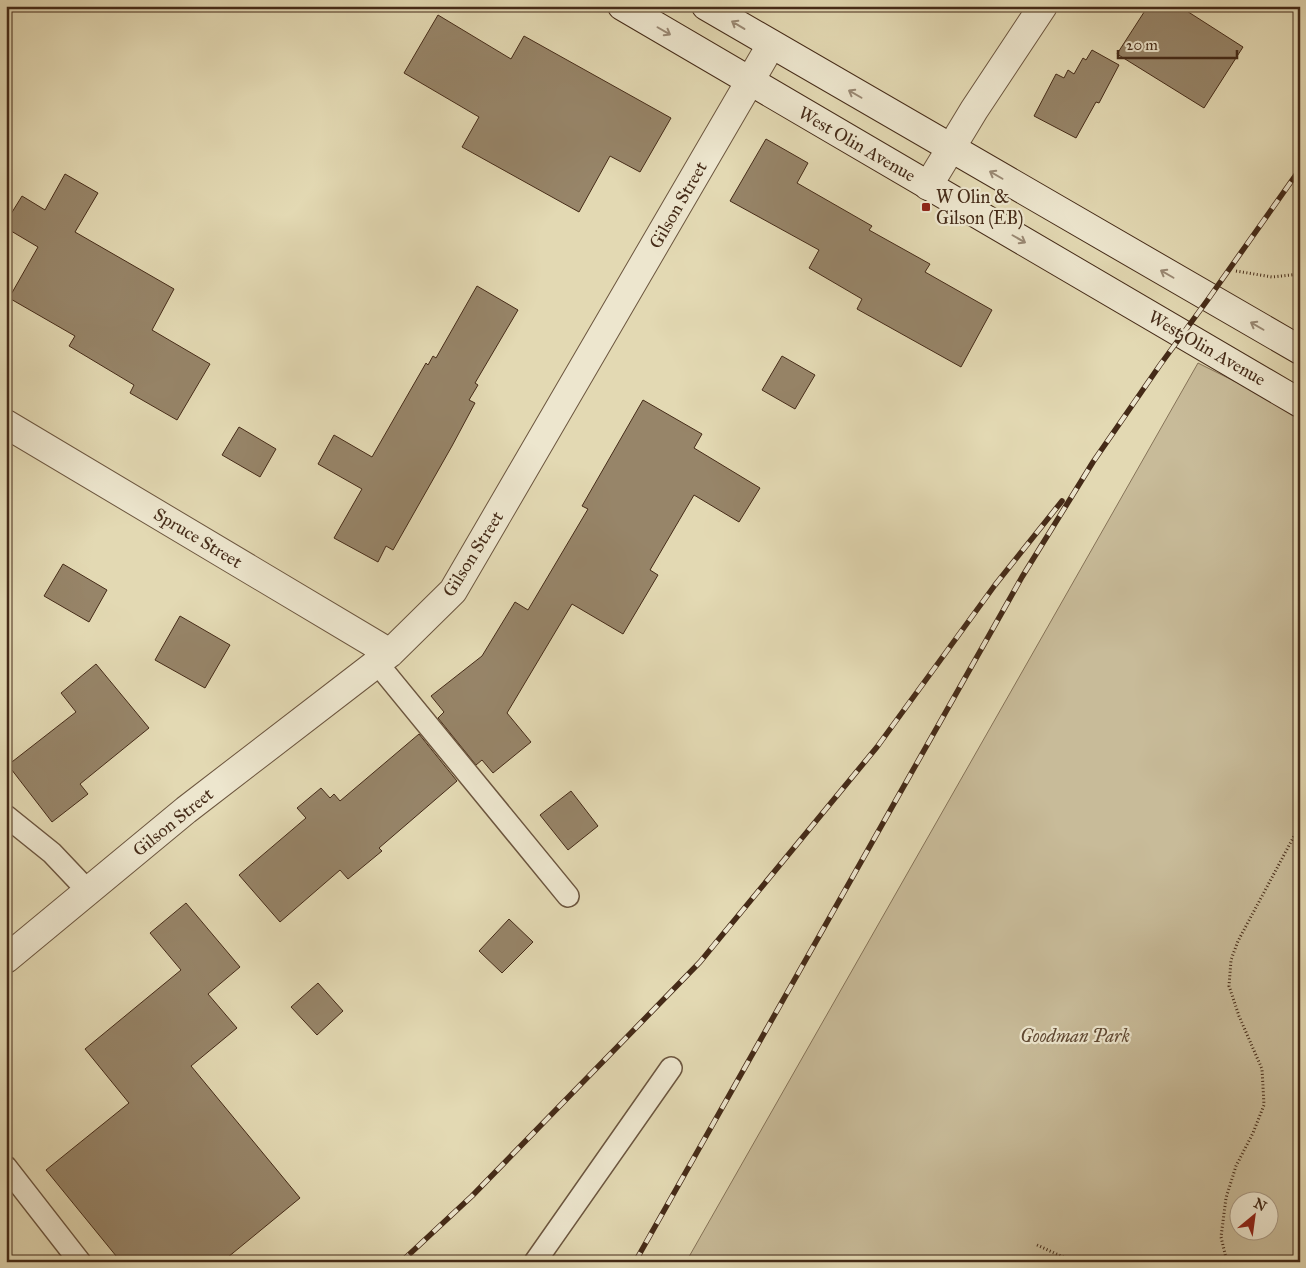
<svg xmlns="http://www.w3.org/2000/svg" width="1306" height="1268" font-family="'IM FELL Great Primer',serif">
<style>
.green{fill:#c8bb99;stroke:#867358;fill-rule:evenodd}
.building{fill:#978569;stroke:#452b18}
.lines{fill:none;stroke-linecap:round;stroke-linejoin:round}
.lane-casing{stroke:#6c563f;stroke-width:24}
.street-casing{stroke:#6c563f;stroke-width:30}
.secondary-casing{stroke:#452b18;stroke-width:30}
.path{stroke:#452b18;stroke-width:3;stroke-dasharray:1 2.5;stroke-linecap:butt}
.lane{stroke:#ede6ce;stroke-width:21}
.street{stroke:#ede6ce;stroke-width:28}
.secondary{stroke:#ede6ce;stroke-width:28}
.rail-casing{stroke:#452b18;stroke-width:5.5}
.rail{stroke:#ede6ce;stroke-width:4;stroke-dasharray:11;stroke-linecap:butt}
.oneway{stroke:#998873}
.poi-dot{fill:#8f2418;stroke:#ede6ce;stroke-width:2}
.labels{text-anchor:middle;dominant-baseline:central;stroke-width:4.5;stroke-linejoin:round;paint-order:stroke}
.street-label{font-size:18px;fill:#452b18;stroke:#ede6ce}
.poi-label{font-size:18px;fill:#452b18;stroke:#ede6ce;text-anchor:start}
.park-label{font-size:18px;font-style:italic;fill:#5f4832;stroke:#ede6ce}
</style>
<rect width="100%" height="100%" fill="#e3d9b3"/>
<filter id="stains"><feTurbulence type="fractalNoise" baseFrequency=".004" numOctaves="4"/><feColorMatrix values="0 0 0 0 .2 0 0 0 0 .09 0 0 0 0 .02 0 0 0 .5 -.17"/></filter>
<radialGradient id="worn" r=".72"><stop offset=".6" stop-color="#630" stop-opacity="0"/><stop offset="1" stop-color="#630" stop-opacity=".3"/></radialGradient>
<path class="green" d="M 1198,363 L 1300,414 L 1300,1262 L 686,1262 ZM 1238,1200 L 1268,1200 L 1268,1230 L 1238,1230 Z"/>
<path class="building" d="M 1148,6 L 1179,6 L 1243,47 L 1204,108 L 1117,54 Z
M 438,15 L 511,59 L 524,36 L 671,118 L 640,172 L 610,156 L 579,212 L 462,147 L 479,117 L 404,73 Z
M 1092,50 L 1119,65 L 1099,103 L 1096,102 L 1076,138 L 1034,116 L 1056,74 L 1064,78 L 1068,70 L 1074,74 L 1083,58 L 1086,60 Z
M 766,139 L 808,163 L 797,183 L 872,226 L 869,230 L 930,264 L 925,272 L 992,310 L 961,367 L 857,309 L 862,299 L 809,268 L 819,250 L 730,201 Z
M 65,174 L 98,193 L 75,232 L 174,289 L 152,330 L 210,364 L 177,420 L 130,393 L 134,385 L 69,346 L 75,336 L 9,298 L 38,247 L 6,228 L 6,222 L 22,196 L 45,210 Z
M 477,286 L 518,310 L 475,383 L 478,385 L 469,400 L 475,403 L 452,446 L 393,550 L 386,546 L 378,562 L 334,538 L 362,489 L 318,464 L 334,435 L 372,457 L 426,363 L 428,365 L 433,356 L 436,358 Z
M 782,356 L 815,375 L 795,409 L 762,390 Z
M 643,400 L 702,434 L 694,448 L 760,488 L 739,522 L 694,495 L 650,570 L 658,575 L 623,634 L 572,604 L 507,713 L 531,742 L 493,773 L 482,760 L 476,765 L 438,718 L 444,712 L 431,696 L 482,656 L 515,602 L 528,610 L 588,509 L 582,506 Z
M 239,427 L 276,449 L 260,477 L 222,455 Z
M 63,564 L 107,590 L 89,622 L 44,596 Z
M 180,616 L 230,645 L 205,688 L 155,660 Z
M 96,664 L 149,728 L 80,784 L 88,794 L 52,822 L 8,765 L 76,712 L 61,693 Z
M 419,734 L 457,781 L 379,848 L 382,851 L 348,879 L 340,870 L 280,922 L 239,875 L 306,818 L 297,808 L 321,788 L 330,798 L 334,794 L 340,801 Z
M 571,791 L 598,826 L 568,850 L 540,815 Z
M 186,903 L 240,967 L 208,994 L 237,1028 L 191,1066 L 300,1198 L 222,1262 L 121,1262 L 46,1170 L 129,1103 L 85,1049 L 181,970 L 150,933 Z
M 509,919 L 533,942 L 502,973 L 479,951 Z
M 318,983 L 343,1011 L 317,1035 L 291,1007 Z"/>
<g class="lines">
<defs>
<path id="lane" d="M 377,663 L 568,896
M 6,816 L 52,853 L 88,891
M 6,1167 L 80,1262
M 535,1262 L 671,1068"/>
<path id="street" d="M 928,186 L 974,110 L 1043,6
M 6,424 L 390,653
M 6,959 L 186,810 L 390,653 L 453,591 L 771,45"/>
<path id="secondary" d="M 622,6 L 1300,403
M 706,6 L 1300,350"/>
</defs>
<use href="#lane" class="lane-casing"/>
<use href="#street" class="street-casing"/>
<use href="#secondary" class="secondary-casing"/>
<path class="path" d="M 1236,271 L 1272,277 L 1300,274
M 1037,1245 L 1074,1262
M 1227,1262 L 1221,1237 L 1226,1198 L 1236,1166 L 1253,1133 L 1264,1105 L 1262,1069 L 1239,1016 L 1229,986 L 1231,960 L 1238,941 L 1300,825"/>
<use href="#lane" class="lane"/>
<use href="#street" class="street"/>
<use href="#secondary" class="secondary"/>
<defs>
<path id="rail" d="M 401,1262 L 472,1196 L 700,962 L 877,747 L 995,585 L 1062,501
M 635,1262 L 1022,577 L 1093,462 L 1160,365 L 1209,298 L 1300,169"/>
</defs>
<use href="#rail" class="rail-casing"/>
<use href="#rail" class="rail"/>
</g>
<defs><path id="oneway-shaft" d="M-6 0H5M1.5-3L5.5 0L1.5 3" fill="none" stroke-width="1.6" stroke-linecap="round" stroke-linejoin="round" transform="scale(1.25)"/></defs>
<g class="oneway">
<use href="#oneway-shaft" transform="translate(738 25) rotate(-149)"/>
<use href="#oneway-shaft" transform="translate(664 31) rotate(30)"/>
<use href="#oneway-shaft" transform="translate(855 94) rotate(-150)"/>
<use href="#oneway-shaft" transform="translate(996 175) rotate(-150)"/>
<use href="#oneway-shaft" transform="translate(1019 239) rotate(30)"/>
<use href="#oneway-shaft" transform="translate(1167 274) rotate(-150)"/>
<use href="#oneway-shaft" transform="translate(1257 326) rotate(-150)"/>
</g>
<rect class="poi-dot" x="921" y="202" width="10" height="10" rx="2.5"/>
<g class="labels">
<g class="street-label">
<text transform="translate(857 144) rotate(30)">West Olin Avenue</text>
<text transform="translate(678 205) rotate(-60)">Gilson Street</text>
<text transform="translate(1207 348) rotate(30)">West Olin Avenue</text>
<text transform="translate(198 538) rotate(31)">Spruce Street</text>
<text transform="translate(473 554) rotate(-58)">Gilson Street</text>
<text transform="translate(173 822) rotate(-39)">Gilson Street</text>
</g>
<g class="poi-label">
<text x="936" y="197">W Olin &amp;<tspan x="936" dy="21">Gilson (EB)</tspan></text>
</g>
<g class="park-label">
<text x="1075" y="1036">Goodman Park</text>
</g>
</g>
<rect width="1306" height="1268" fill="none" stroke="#e3d9b3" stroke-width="25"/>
<rect x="8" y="8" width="1291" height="1253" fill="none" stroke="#452b18" stroke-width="2.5"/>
<rect x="12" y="12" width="1281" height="1243" fill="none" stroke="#452b18"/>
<g transform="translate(1254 1216) rotate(29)"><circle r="24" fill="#ede6ce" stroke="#aa9b85"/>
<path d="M0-4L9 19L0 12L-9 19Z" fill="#8f2418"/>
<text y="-8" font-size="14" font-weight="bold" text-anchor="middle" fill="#452b18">N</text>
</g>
<path d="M1118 50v8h119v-8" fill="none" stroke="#452b18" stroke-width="2.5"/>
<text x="1126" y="50" font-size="15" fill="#452b18" stroke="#ede6ce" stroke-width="4" paint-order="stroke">20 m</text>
<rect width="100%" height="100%" filter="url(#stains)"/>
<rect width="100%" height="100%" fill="url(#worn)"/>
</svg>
